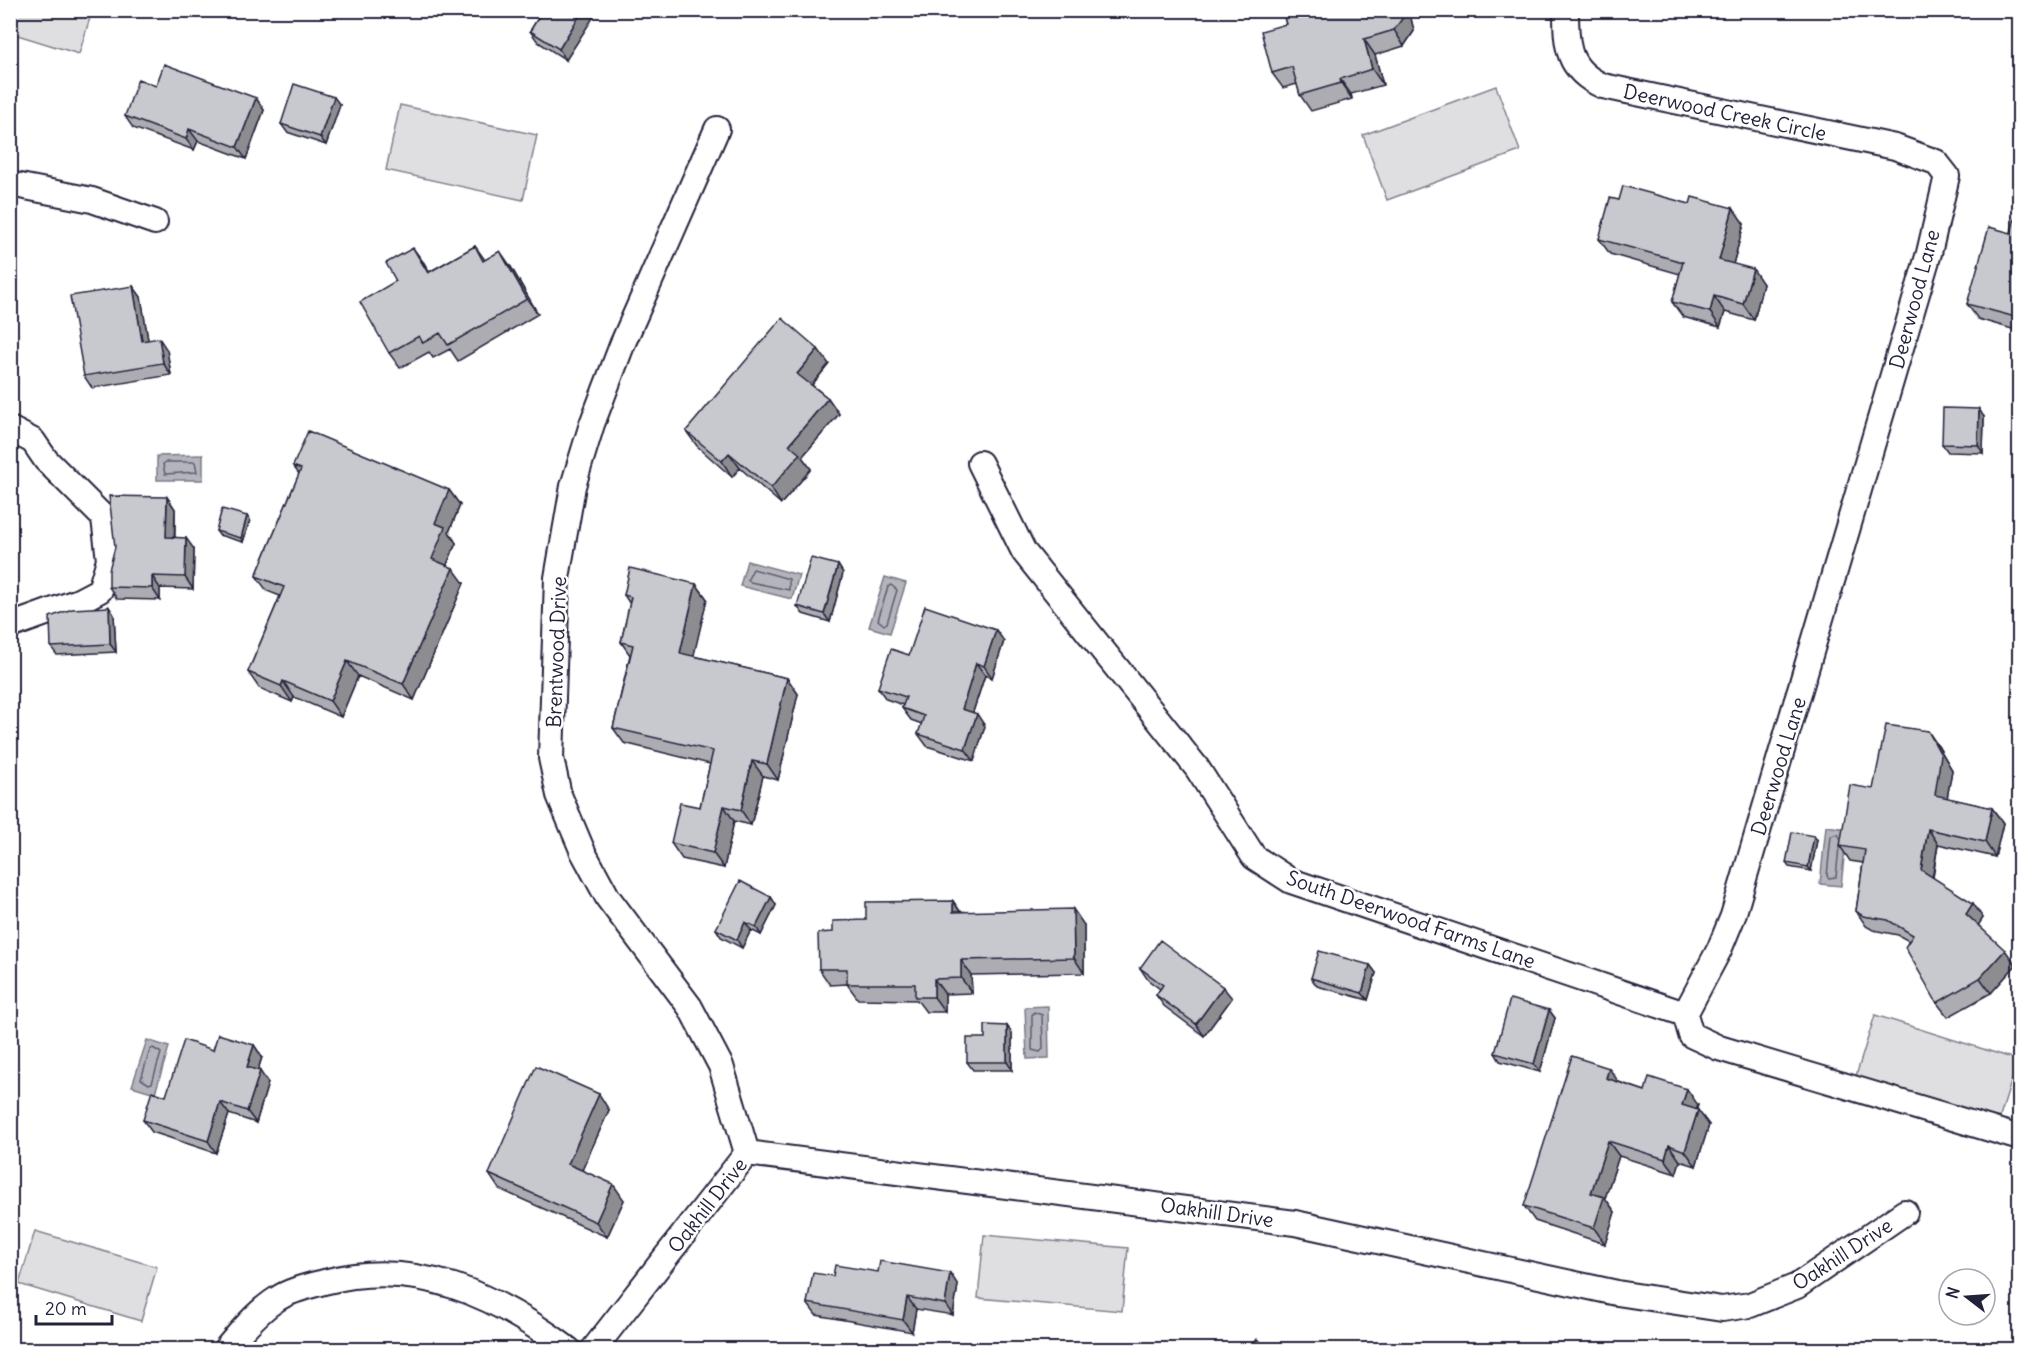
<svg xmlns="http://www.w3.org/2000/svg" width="2030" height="1360" font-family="Delius,sans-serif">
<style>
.green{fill:#dfdfe2;stroke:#80808e;stroke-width:1.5}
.water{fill:#b4b4bc;stroke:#7a7a88;stroke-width:1.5}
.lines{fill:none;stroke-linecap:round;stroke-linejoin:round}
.shore{stroke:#5c5c6f;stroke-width:1.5}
.minor-casing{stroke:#22223b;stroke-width:28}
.minor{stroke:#fff;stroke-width:24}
.wall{fill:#acacb2;stroke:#22223b;stroke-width:1.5}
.shaded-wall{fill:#8c8c91;stroke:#22223b;stroke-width:1.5}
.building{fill:#c8c8cf;stroke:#22223b;stroke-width:1.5}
.labels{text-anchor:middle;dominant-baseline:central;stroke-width:5;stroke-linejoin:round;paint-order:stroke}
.street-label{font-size:20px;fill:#22223b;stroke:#fff}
</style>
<rect width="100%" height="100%" fill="#fff"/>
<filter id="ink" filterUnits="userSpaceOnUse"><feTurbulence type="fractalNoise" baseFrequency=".0167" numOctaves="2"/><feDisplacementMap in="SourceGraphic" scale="12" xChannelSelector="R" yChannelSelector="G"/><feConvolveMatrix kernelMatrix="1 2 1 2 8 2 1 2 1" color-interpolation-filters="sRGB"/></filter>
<g filter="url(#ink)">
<path class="green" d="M 10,11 L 11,10 L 92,11 L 79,54 L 11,33 Z
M 1496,86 L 1520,151 L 1387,200 L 1363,135 Z
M 400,105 L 537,135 L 523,200 L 386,170 Z
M 1875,1015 L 2018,1060 L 1999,1120 L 1856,1076 Z
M 35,1231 L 157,1267 L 141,1321 L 19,1284 Z
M 984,1235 L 1128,1248 L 1122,1311 L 978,1298 Z"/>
<path class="water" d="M 203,455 L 203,480 L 157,480 L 157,456 Z
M 747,561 L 799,575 L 792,599 L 740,586 Z
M 885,577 L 906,583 L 890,633 L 869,627 Z
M 1826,826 L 1847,829 L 1841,886 L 1820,884 Z
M 1048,1006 L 1049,1058 L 1027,1059 L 1025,1007 Z
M 147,1040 L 169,1047 L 155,1093 L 132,1086 Z"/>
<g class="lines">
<path class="shore" d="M 166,462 L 195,462 L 197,472 L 165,474 L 163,464 Z
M 753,569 L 789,579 L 789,590 L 750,582 L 748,579 Z
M 891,585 L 897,590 L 887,623 L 884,625 L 878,620 L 888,587 Z
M 1839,847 L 1836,877 L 1829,878 L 1827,876 L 1831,836 L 1838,834 L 1840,838
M 1034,1012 L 1042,1015 L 1043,1049 L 1040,1052 L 1032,1050 L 1032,1015 Z
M 153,1048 L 161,1053 L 152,1083 L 149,1084 L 141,1079 L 150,1050 Z"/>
<defs>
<path id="minor" d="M 1566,10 C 1566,46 1567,70 1603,86 L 1895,147 L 1936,162 L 1947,176 L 1929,253 L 1733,916 L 1719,950 L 1685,1014 L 1691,1035 L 1719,1048 L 2020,1138
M 717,129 L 622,345 L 592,424 L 573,486 L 557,578 L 551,758 L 559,795 L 583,852 L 608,898 L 690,1007 L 721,1066 L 747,1153
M 10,184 L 92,200 L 155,222
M 10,429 L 33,441 L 46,460 L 104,518 L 109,560 L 100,590 L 79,601 L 10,626
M 980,463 L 1024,552 L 1197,768 L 1254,857 L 1291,881 L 1685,1014
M 747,1153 L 1295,1223 L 1617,1293 L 1722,1309 L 1750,1305 L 1797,1286 L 1905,1212
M 225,1350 C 240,1332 258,1311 277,1299 C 290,1290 309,1286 324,1282 C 416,1257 496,1295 569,1350
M 593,1350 L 747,1153"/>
</defs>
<use href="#minor" class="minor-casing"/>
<use href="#minor" class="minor"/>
</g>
<path class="wall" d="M 543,10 L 566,60 L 538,42 L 530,31 Z
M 1282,10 L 1409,10 L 1414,31 L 1404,46 L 1375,55 L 1383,85 L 1351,94 L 1352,99 L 1311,111 L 1300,95 L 1297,84 L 1283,88 L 1272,73 L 1286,24 Z
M 2019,49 L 2019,78 L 2013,70 Z
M 156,86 L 256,98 L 264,110 L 246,159 L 198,141 L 194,150 L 133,128 L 125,116 Z
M 340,105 L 326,145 L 287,132 L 281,124 Z
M 1619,200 L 1744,224 L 1733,264 L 1763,284 L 1754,320 L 1725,312 L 1720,327 L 1683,317 L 1672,302 L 1680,274 L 1610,254 L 1599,239 Z
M 2019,202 L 2019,331 L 1978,319 L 1967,304 L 2011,233 Z
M 475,246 L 485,260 L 511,267 L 538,314 L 458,361 L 450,349 L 433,358 L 429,352 L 400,368 L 389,353 L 424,263 L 429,272 Z
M 133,286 L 141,297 L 148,340 L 167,350 L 171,375 L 92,388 L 84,376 Z
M 829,364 L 812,385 L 828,398 L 839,414 L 802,457 L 811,469 L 781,504 L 740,468 L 732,477 L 697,446 L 686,431 Z
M 1984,417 L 1983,453 L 1948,452 L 1942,444 Z
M 293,466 L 449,490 L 460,505 L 449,532 L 456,543 L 447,565 L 464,583 L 414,700 L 358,676 L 341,717 L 294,697 L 292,702 L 259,688 L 248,672 L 280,596 L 267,591 L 256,576 L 299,474 Z
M 167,497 L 175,509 L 175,537 L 194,549 L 193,589 L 160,588 L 160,600 L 117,599 L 109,587 Z
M 250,520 L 243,542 L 219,535 L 216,531 Z
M 838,565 L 843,573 L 830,622 L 803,614 L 797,606 Z
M 696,584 L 707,599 L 693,656 L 787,678 L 798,694 L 778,780 L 763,776 L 751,825 L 734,821 L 724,868 L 682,859 L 671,843 L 700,807 L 710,764 L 624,743 L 613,728 L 630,655 L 621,642 L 630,604 L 624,595 Z
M 109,607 L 114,615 L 116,652 L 57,655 L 51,647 Z
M 1004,641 L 992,678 L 985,675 L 973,712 L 985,726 L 974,761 L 927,746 L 918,734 L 922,724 L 911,720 L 902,708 L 903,705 L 886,699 L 878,688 L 909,655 Z
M 1938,746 L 1952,770 L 1947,798 L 1992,808 L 2003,823 L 1995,857 L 1938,844 L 1933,878 L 1983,918 L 1978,925 L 2016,965 L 1991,993 L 1948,1017 L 1937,1003 L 1909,941 L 1898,935 L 1873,930 L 1866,926 L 1856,911 L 1863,863 L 1850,861 L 1840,846 L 1873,789 Z
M 1817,840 L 1811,871 L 1789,867 L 1786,863 Z
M 771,897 L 776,905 L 761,935 L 751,930 L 742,948 L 721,937 L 716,929 Z
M 953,901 L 960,911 L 1084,925 L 1084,973 L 971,975 L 972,993 L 945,994 L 945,1012 L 926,1012 L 917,1000 L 858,999 L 847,984 L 830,985 L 819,969 L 833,932 L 866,920 Z
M 1370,965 L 1376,973 L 1368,1000 L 1317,986 L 1311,978 Z
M 1140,968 L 1232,998 L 1204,1036 L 1164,1006 L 1156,995 L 1160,989 L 1148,980 Z
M 1549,1010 L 1555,1018 L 1540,1072 L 1500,1061 L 1495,1053 Z
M 1007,1026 L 1012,1033 L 1012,1070 L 973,1070 L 967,1062 L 985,1038 Z
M 254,1045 L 262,1057 L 258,1070 L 268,1083 L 256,1123 L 229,1114 L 216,1153 L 152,1132 L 143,1120 L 166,1096 L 213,1050 Z
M 1619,1082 L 1645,1091 L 1698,1105 L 1696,1109 L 1709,1125 L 1696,1166 L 1680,1161 L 1676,1174 L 1619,1156 L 1605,1198 L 1615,1212 L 1605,1244 L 1535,1221 L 1524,1206 Z
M 609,1110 L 582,1170 L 624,1200 L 607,1237 L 499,1189 L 489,1174 Z
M 878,1272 L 958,1285 L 953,1315 L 916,1309 L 912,1332 L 816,1315 L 807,1303 L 833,1276 Z"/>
<path class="shaded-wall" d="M 583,10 L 598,10 L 566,60 L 559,49 Z
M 1402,10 L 1409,10 L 1414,31 L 1404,46 L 1394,30 Z
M 1364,39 L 1375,55 L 1383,85 L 1372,69 Z
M 1340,79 L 1351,94 L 1352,99 L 1341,83 Z
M 334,97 L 340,105 L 326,145 L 320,137 Z
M 256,98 L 264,110 L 246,159 L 237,147 Z
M 189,129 L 198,141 L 194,150 L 186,139 Z
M 1733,208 L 1744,224 L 1730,275 L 1719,260 Z
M 413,248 L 424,263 L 438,288 L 428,273 Z
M 500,251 L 511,267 L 538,314 L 527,299 Z
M 1753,269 L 1763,284 L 1754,320 L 1743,304 Z
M 133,286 L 141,297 L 150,352 L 142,341 Z
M 1714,296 L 1725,312 L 1720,327 L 1710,312 Z
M 159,338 L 167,350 L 171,375 L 163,363 Z
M 818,349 L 829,364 L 808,389 L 797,374 Z
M 828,398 L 839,414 L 802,457 L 811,469 L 781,504 L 771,488 L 789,445 Z
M 1979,409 L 1984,417 L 1983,453 L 1978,445 Z
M 729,453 L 740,468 L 732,477 L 722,461 Z
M 449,490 L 460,505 L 449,532 L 456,543 L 443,574 L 432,559 L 435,523 Z
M 167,497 L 175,509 L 174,549 L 166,537 Z
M 247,516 L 250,520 L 243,542 L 241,538 Z
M 186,538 L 194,549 L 193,589 L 185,577 Z
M 838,565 L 843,573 L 830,622 L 824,614 Z
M 453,568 L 464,583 L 414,700 L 403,684 Z
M 152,576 L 160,588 L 160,600 L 152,588 Z
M 696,584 L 707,599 L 691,668 L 680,653 Z
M 109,607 L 114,615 L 116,652 L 110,644 Z
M 996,630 L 1004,641 L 992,678 L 984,666 Z
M 347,661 L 358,676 L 341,717 L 330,701 Z
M 976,663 L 985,675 L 970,721 L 962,709 Z
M 787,678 L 798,694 L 778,780 L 767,764 Z
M 283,681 L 294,697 L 292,702 L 281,686 Z
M 977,714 L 985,726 L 974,761 L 965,749 Z
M 1928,731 L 1938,746 L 1952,770 L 1945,810 L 1935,795 Z
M 752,761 L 763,776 L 751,825 L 741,810 Z
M 724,806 L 734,821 L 724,868 L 713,853 Z
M 1992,808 L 2003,823 L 1995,857 L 1985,842 Z
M 1928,829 L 1938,844 L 1931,885 L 1921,870 Z
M 1814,836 L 1817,840 L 1811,871 L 1808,867 Z
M 771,897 L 776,905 L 761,935 L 756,927 Z
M 953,901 L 963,916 L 953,912 Z
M 1973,903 L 1983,918 L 1976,929 L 1966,914 Z
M 1073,909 L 1084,925 L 1084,973 L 1074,958 Z
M 745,922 L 751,930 L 742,948 L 737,940 Z
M 2005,950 L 2016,965 L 1991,993 L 1980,978 Z
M 961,960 L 971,975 L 972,993 L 961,978 Z
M 1370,965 L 1376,973 L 1368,1000 L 1362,993 Z
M 934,979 L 945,994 L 945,1012 L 934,997 Z
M 1223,987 L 1232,998 L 1204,1036 L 1196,1024 Z
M 1549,1010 L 1555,1018 L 1540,1072 L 1534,1064 Z
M 1007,1026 L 1012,1033 L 1012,1070 L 1007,1062 Z
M 254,1045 L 262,1057 L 255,1079 L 247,1067 Z
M 1609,1068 L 1620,1084 L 1606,1078 Z
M 260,1071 L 268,1083 L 256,1123 L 247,1111 Z
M 1687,1089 L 1698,1105 L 1693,1120 L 1682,1105 Z
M 599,1094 L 609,1110 L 578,1179 L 568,1164 Z
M 220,1102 L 229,1114 L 216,1153 L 208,1141 Z
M 1698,1110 L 1709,1125 L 1696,1166 L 1685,1151 Z
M 1608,1141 L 1619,1156 L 1605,1198 L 1615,1212 L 1605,1244 L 1594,1228 L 1591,1193 Z
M 1669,1145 L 1680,1161 L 1676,1174 L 1665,1159 Z
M 613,1184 L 624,1200 L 607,1237 L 596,1222 Z
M 950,1273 L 958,1285 L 953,1315 L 945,1304 Z
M 907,1297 L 916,1309 L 912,1332 L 903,1320 Z"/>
<path class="building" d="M 543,10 L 583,10 L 559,49 L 530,31 Z
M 1282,10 L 1402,10 L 1404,16 L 1394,30 L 1364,39 L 1372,69 L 1340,79 L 1341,83 L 1300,95 L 1292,67 L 1272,73 L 1261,31 L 1286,24 Z
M 2019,49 L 2019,72 L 2013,70 Z
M 164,64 L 256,98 L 237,147 L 189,129 L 186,139 L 125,116 L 138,79 L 156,86 Z
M 294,84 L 334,97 L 320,137 L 281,124 Z
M 2019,159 L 2019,177 L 2015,176 Z
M 1623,186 L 1690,204 L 1692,197 L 1733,208 L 1719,260 L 1753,269 L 1743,304 L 1714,296 L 1710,312 L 1672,302 L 1683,262 L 1599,239 L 1610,198 L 1619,200 Z
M 2019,202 L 2019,318 L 1967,304 L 1989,227 L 2011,233 Z
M 475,246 L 483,261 L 500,251 L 527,299 L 448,345 L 440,333 L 423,343 L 419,336 L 389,353 L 360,302 L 396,281 L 386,263 L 413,248 L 428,273 Z
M 133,286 L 142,341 L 159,338 L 163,363 L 84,376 L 70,296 Z
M 782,318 L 818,349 L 797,374 L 828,398 L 789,445 L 800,454 L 771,488 L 729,453 L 722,461 L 686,431 Z
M 1943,408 L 1979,409 L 1978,445 L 1942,444 Z
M 308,431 L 449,490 L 435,523 L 445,527 L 432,559 L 453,568 L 403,684 L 347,661 L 330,701 L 283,681 L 281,686 L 248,672 L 284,587 L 256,576 L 301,469 L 293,466 Z
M 109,496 L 167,497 L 166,537 L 186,538 L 185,577 L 152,576 L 152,588 L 109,587 L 109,570 L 115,547 Z
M 222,509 L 247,516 L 241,538 L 216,531 Z
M 811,558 L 838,565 L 824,614 L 797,606 Z
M 630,568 L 696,584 L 680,653 L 787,678 L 767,764 L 752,761 L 741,810 L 724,806 L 713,853 L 671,843 L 680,803 L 700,807 L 713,751 L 613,728 L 633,645 L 621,642 L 631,597 L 624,595 Z
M 925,606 L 996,630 L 984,666 L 976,663 L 962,709 L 977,714 L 965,749 L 918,734 L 924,716 L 902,708 L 906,697 L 878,688 L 891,649 L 909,655 Z
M 109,607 L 110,644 L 51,647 L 50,617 L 72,609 Z
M 1886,725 L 1928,731 L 1941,755 L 1935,795 L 1992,808 L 1985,842 L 1928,829 L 1921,870 L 1973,903 L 1966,914 L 2005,950 L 1980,978 L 1937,1003 L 1905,947 L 1913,935 L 1888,920 L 1863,916 L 1856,911 L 1865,850 L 1840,846 L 1850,785 L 1873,789 Z
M 1792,832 L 1814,836 L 1808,867 L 1786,863 Z
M 740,881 L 771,897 L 756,927 L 745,922 L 737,940 L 716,929 Z
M 953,901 L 953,912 L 1073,909 L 1074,958 L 961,960 L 961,978 L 934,979 L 934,997 L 915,997 L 915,984 L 847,984 L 847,969 L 819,969 L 818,933 L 833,932 L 833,921 L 866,920 L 866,902 Z
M 1160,940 L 1223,987 L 1196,1024 L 1156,995 L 1163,985 L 1140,968 Z
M 1319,951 L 1370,965 L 1362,993 L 1311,978 Z
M 1510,999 L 1549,1010 L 1534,1064 L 1495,1053 Z
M 985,1025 L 1007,1026 L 1007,1062 L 967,1062 L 967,1038 L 985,1038 Z
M 218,1034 L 254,1045 L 247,1067 L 260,1071 L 247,1111 L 220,1102 L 208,1141 L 143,1120 L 152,1091 L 166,1096 L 184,1040 L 213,1050 Z
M 1572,1056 L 1609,1068 L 1606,1078 L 1645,1091 L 1649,1077 L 1687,1089 L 1682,1105 L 1698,1110 L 1685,1151 L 1669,1145 L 1665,1159 L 1608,1141 L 1591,1193 L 1604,1197 L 1594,1228 L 1524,1206 Z
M 536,1066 L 599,1094 L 568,1164 L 613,1184 L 596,1222 L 489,1174 Z
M 880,1261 L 950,1273 L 945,1304 L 907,1297 L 903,1320 L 807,1303 L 813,1273 L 833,1276 L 835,1265 L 878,1272 Z
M 1257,1339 L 1272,1350 L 1250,1350 Z"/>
</g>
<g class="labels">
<g class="street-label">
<text transform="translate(1725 112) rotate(12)">Deerwood Creek Circle</text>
<text transform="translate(1914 299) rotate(-75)">Deerwood Lane</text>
<text transform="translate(556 652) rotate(-88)">Brentwood Drive</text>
<text transform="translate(1778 766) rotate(-73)">Deerwood Lane</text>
<text transform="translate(1411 919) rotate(19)">South Deerwood Farms Lane</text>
<text transform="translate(707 1205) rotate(-52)">Oakhill Drive</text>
<text transform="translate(1217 1212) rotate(8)">Oakhill Drive</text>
<text transform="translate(1842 1254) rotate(-33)">Oakhill Drive</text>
</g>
</g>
<rect width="2030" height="1360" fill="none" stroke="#fff" stroke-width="36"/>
<rect x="18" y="18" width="1994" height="1324" fill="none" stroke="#22223b" stroke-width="2" filter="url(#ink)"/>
<g transform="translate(1967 1297) rotate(287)"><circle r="28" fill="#ffffff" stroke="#a7a7b1" stroke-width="1.5"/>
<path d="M0-4.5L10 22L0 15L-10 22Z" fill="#22223b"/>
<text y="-9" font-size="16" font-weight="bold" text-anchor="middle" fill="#22223b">N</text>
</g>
<path d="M36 1315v9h76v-9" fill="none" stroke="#22223b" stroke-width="3"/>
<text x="45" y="1315" font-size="18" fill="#22223b" stroke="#ffffff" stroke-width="4.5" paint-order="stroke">20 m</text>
</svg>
